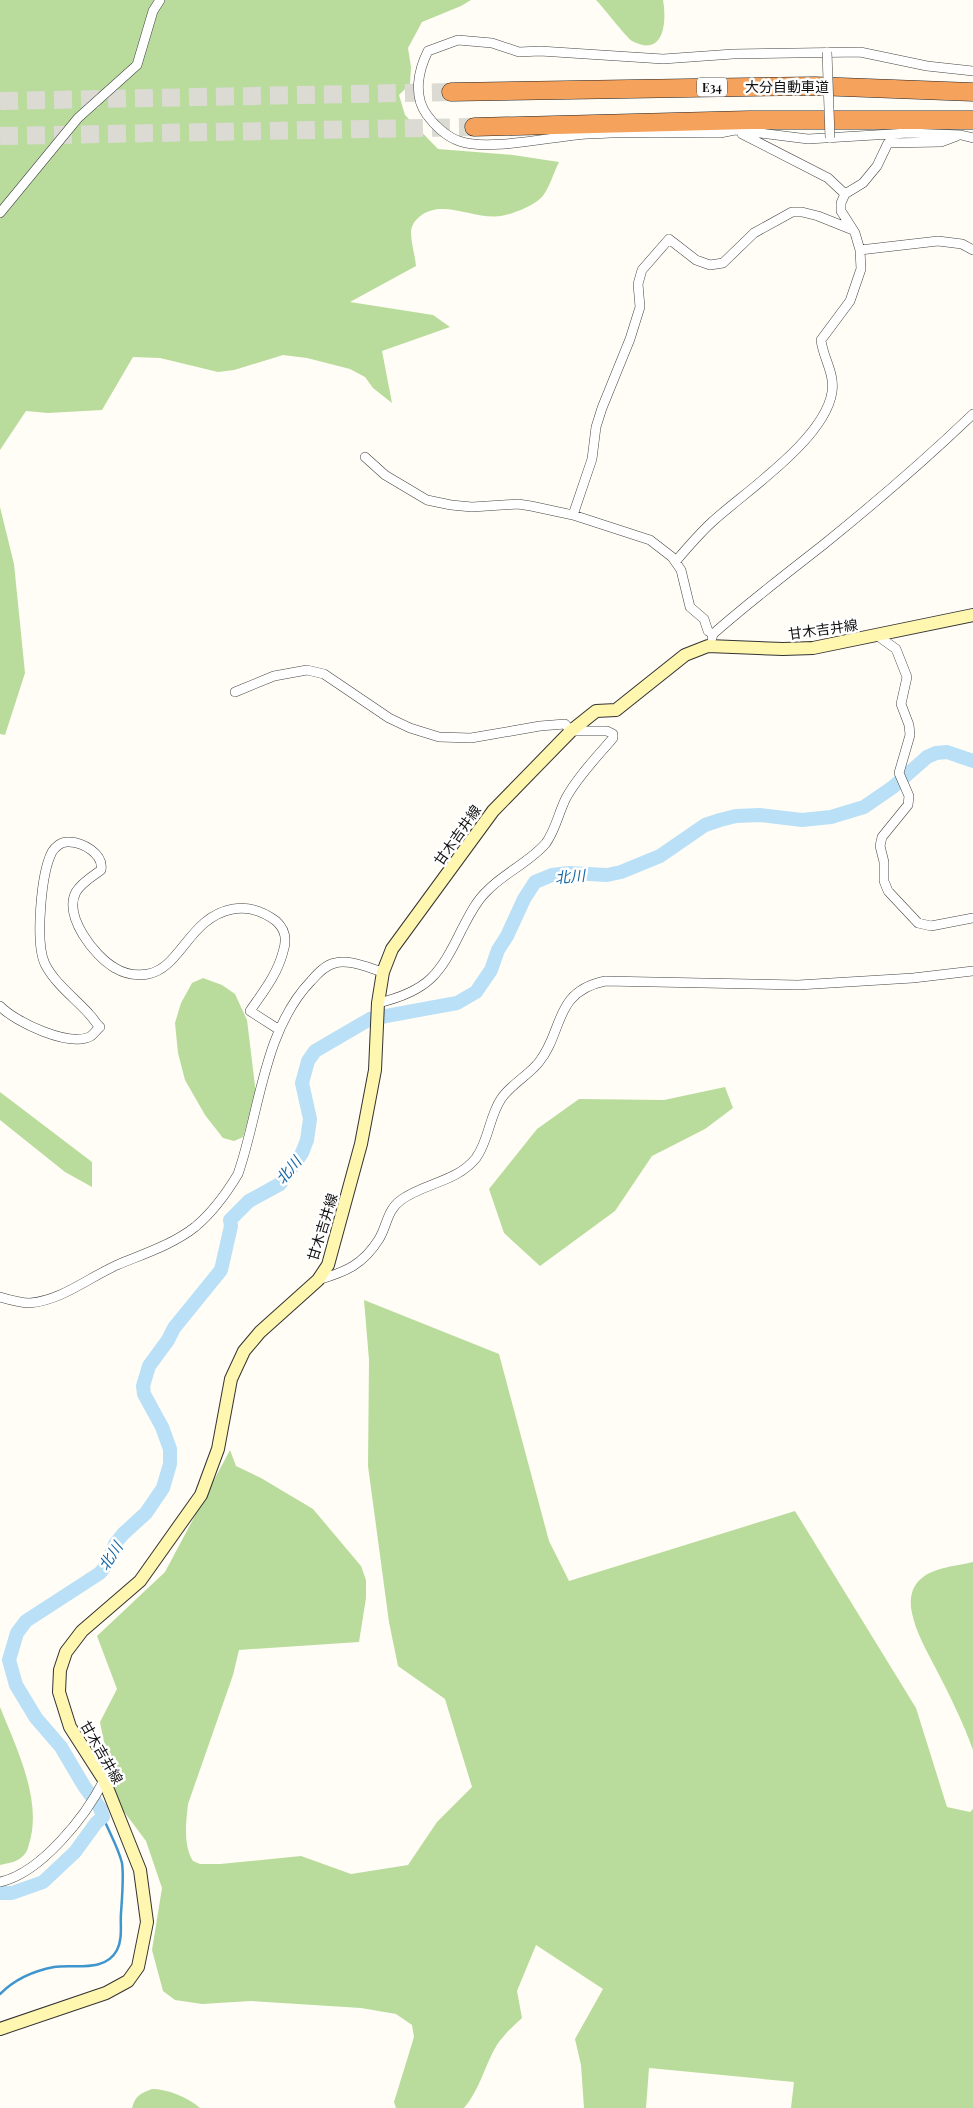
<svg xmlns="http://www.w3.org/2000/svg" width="973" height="2108" font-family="'Playfair Display','Noto Sans JP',serif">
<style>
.forest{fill:#b9dc9c}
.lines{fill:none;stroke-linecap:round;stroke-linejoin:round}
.stream{stroke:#3f96cf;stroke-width:2.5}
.river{stroke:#b9e0f7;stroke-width:14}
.highway-tunnel{stroke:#dbdad3;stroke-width:18;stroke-dasharray:18 9;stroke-linecap:butt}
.street-casing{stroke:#444;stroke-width:10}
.secondary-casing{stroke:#333;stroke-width:14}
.highway-casing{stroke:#222;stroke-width:19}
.street{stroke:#fff;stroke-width:9}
.secondary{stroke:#fff6b0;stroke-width:12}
.highway{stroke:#f5a25d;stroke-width:18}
.street-bridge-casing{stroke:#444;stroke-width:10;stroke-linecap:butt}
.street-bridge{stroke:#fff;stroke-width:9}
.labels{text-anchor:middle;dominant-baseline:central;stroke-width:5;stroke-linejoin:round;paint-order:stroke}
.shield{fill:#fff;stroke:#585858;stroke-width:1}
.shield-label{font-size:12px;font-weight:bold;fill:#111}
.street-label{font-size:14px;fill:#111;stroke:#fff}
.water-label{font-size:15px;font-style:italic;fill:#1768a6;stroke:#fff}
</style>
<rect width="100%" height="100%" fill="#fffdf5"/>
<path class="forest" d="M 0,0 L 471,0 L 461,6 L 422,22 L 408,48 L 411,67 L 410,84 L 399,95 L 405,115 L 438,149 L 513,155 L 559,162 C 554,172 549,189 542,197 C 533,206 513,214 501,216 C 473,220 439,196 417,219 C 414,222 411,227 411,232 C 411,243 415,255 416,266 L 350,302 L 433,315 L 450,327 L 382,351 L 392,403 L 373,388 L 365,377 L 350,369 L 307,358 L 283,355 L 234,370 L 218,372 L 160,358 L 133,357 L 102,410 L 48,413 L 26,411 L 0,450 Z
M 596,0 L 663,0 C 667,22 664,58 632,41 C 626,37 603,7 596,0 Z
M 0,507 L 14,564 L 25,673 L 5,735 L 0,734 Z
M 203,978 L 222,985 L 235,994 L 247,1020 L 256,1094 L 243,1137 L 234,1141 L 223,1138 L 205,1115 L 185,1080 L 178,1053 L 175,1023 L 181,1003 L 192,983 Z
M 725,1087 L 733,1108 L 705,1129 L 652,1156 L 615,1211 L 540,1266 L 504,1233 L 489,1189 L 537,1129 L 579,1099 L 664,1100 Z
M 0,1092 L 92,1162 L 92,1187 L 65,1172 L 0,1120 Z
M 364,1300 L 499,1354 L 549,1541 L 569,1581 L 795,1511 L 916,1708 L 947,1807 L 970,1812 L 973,1809 L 973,2108 L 791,2108 L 794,2082 L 649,2068 L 646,2108 L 584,2108 L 581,2065 L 575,2039 L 603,1989 L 536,1945 L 517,1991 L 522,2018 C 512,2027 501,2037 494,2050 C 484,2069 478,2092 464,2108 L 396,2108 L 394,2102 L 414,2037 L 412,2025 L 396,2014 L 361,2008 L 251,2001 L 202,2004 L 175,2000 L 163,1991 L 152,1950 L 162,1888 L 146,1841 L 116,1801 L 100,1722 L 117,1689 L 97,1636 L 165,1572 L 230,1450 L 236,1466 L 261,1478 L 313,1509 L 361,1566 L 366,1580 L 366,1598 L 359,1642 L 239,1650 L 233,1675 L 188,1804 C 186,1823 183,1845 193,1861 L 200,1864 L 220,1864 L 301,1856 L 351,1874 L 408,1865 L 437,1822 L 472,1787 L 445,1699 L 398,1666 L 389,1622 L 368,1466 L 369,1360 Z
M 973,1562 L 973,1750 C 963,1722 950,1696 936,1669 C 927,1651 916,1633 912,1613 C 909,1601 911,1586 922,1578 C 935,1567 957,1566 973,1562 Z
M 0,1707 C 16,1747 43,1801 29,1844 C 28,1848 27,1852 24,1855 C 18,1862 9,1863 0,1865 Z
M 152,2089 C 167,2089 188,2097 200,2108 L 132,2108 C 135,2096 141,2093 152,2089 Z"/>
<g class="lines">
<path class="stream" d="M 0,1994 C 15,1979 33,1971 54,1967 C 74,1964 105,1973 117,1950 C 123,1938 120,1925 121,1913 C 122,1898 124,1877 122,1863 C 118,1847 109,1832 103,1817"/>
<path class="river" d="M 0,1893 L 12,1893 L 43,1882 L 75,1852 L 96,1823 L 103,1817 L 100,1808 L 84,1786 L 61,1747 L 36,1718 L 16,1685 L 9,1660 L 17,1633 L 26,1621 L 100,1573 L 108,1563 L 115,1544 L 123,1534 L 146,1513 L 163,1488 L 170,1464 L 170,1449 L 162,1427 L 144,1394 L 143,1386 L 149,1366 L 168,1340 L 174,1328 L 221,1270 L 231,1226 L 230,1220 L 249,1201 L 280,1184 L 302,1153 L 307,1140 L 310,1119 L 302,1083 L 308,1061 L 315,1051 L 370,1019 L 457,1003 L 476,992 L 491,970 L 498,950 L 507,936 L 524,899 L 535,882 L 552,875 L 569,873 L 607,875 L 621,872 L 660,856 L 705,825 L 720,820 L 736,816 L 760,815 L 802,820 L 831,817 L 864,807 L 893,787 L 927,757 L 936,753 L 947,752 L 973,761"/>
<path class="highway-tunnel" d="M 0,101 L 451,92
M 0,136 L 474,127"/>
<defs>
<path id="street" d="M 973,71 L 927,66 L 860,52 L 733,54 L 663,59 L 540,51 L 519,52 L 492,43 L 458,40 L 428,51 C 418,71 413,96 427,115 C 434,125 447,137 459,141 C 486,151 546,138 576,135 C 624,131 672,133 720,133 L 735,130 L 808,139 L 908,133 L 961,135 L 973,138
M 742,134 L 828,178 L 845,194
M 0,213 L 78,118 L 137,65 L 153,11 L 160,0
M 860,250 L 938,241 L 962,244 L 973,250
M 365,457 L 385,475 L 427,500 L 451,505 L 472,507 L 518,504 L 531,506 L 573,515 L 650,540 L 672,557 L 681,570 L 690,607 L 704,619 L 708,631 L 713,634
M 573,515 L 592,459 L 596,427 L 602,408 L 630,339 L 640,307 L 638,284 L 642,270 L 669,239 L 696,260 L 710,265 L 723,263 L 754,233 L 792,212 L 802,212 L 818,216 L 853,230
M 676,561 C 687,548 699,534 712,522 C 746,491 825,439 832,392 C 835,373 823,358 821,340 L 850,301 L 861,269 L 860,250 L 855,233 L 841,211 L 841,203 L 845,194 L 863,183 L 877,166 L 888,143 L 941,142 L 957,136
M 878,636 L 896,649 L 907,677 L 901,704 L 909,725 L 910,735 L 899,773 L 909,796 L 908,805 L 882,837 L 880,846 L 884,862 L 884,881 L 888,891 L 918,923 L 931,926 L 973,918
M 712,638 L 713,634 C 748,603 786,574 823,545 C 875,503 925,460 973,414
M 235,692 L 274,676 L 307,670 L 324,674 L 389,718 L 410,728 L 439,737 L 471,738 L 540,726 L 565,724 L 571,731 L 607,731 L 613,734 L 613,738 C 597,757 578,776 566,798 C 558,814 556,829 546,843 C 530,862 504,873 487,891 C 476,901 469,916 462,929 C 440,974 429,991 378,1003
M 0,1006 C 15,1022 70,1048 91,1036 C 94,1034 97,1029 100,1027 C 96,1024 94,1019 90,1015 C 76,999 55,984 45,964 C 35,943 41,873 52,852 C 55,847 61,842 67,842 C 82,841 104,854 101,870 C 93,876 81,883 76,892 C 63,916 95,957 115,968 C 125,974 137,976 148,974 C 181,968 189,917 233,909 C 249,906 264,912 276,921 C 286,930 287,940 283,952 C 277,975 263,992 250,1011 L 278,1029
M 318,1280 C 345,1272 363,1265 379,1239 C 387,1226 387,1210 401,1200 C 424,1183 457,1182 476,1158 C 489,1140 489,1117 501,1099 C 511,1084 528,1076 539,1062 C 564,1031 553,992 605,981 L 798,985 L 913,978 L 973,971
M 0,1297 C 10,1300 20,1303 30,1303 C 62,1300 88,1278 117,1265 C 143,1254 172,1245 195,1227 C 213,1212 226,1194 238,1174 C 260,1111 263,1031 311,981 C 317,974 325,965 335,963 C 349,959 369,968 383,972
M 0,1882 C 41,1873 86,1816 104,1780"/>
<path id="secondary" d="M 0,2029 L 106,1993 L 128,1981 L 138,1967 L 147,1922 L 140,1870 L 104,1780 L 70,1727 L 59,1692 L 60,1670 L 66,1652 L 82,1631 L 140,1581 L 201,1495 L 218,1449 L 231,1379 L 244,1351 L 260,1332 L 318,1280 L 328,1265 L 361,1144 L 375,1070 L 378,1003 L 383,972 L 392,949 L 493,811 L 571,731 L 596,711 L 616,710 L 685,655 L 708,646 L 783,649 L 813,648 L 973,615"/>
<path id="highway" d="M 451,92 L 815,86 L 973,92
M 474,127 L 749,120 L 973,120"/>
</defs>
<use href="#street" class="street-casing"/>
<use href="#secondary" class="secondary-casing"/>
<use href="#highway" class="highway-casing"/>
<use href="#street" class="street"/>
<use href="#secondary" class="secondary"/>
<use href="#highway" class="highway"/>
<defs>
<path id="street-bridge" d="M 827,52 L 830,138"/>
</defs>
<use href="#street-bridge" class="street-bridge-casing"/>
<use href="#street-bridge" class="street-bridge"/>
</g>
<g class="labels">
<rect class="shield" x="697" y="77.5" width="30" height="19" rx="4"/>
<g class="shield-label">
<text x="712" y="87">E34</text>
</g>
<g class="street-label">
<text x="787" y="86">大分自動車道</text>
<text transform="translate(823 629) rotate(-8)">甘木吉井線</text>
<text transform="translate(457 835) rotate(-55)">甘木吉井線</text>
<text transform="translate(322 1227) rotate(-73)">甘木吉井線</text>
<text transform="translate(102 1752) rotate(60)">甘木吉井線</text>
</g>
<g class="water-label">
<text transform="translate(570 876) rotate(-5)">北川</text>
<text transform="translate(288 1170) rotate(-50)">北川</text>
<text transform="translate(110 1556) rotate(-57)">北川</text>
</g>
</g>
</svg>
